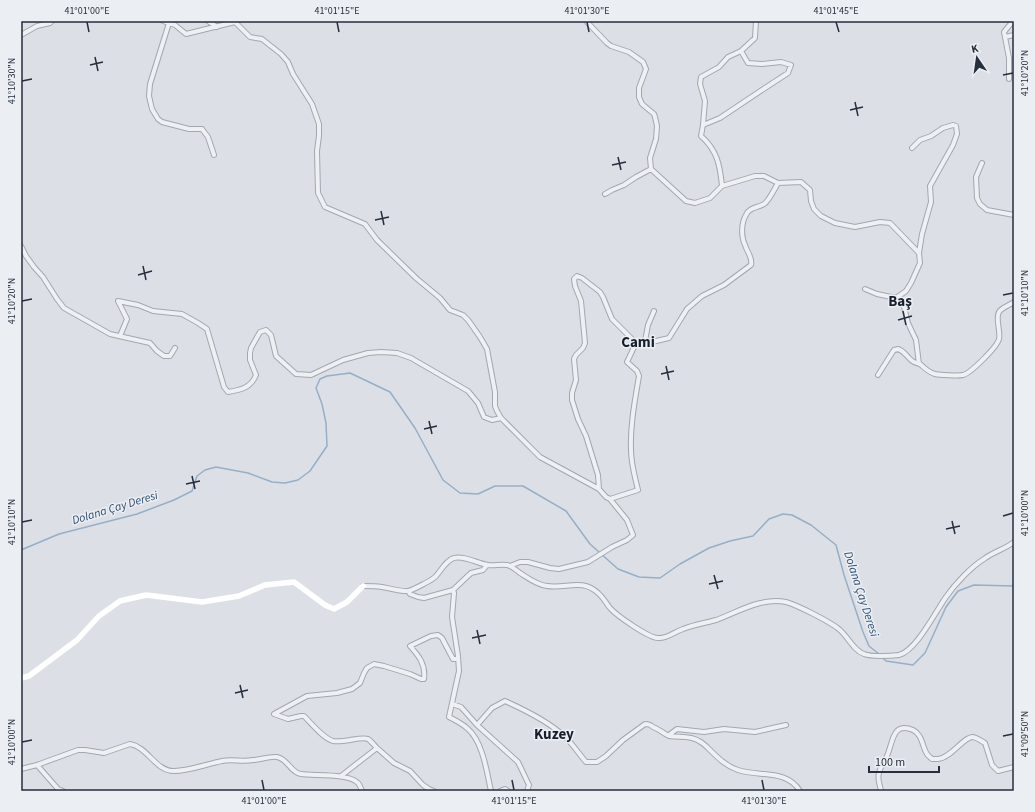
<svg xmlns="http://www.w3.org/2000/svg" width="1035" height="812" font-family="'Source Sans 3',sans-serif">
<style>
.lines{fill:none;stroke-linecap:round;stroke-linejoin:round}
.stream{stroke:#96aec7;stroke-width:1.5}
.street-casing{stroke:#a2a7b0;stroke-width:6}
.street{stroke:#eef0f4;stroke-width:4}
.secondary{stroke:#fff;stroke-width:5.5}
.ticks{fill:none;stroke:#262e3c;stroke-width:1.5}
.labels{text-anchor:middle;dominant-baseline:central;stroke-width:3;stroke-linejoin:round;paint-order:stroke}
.water-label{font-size:12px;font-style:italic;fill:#304e70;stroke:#ebeff4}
.district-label{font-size:15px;font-weight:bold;fill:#181f2c;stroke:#ebeff4}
.neatline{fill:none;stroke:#262e3c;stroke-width:1.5}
.ticks-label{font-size:10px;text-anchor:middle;fill:#262e3c}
</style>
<rect width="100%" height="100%" fill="#dce0e6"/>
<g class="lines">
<path class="stream" d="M 21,550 L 59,534 L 137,514 L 174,500 L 192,491 L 197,476 L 205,470 L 216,467 L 248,473 L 272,482 L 285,483 L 298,480 L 310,471 L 327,446 L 326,423 L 322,404 L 316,388 L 320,379 L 327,376 L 350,373 L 390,392 L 415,428 L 443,480 L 460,493 L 478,494 L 495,486 L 523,486 L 566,511 L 590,544 L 618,569 L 639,577 L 660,578 L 680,564 L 709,548 L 730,541 L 753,536 L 769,519 L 783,514 L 792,515 L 811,525 L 836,545 L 844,575 L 863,632 L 869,646 L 879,654
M 882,657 L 886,661 L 913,665 L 925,653 L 946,607 L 958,591 L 974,585 L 1014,586"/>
<defs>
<path id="street" d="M 163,21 L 175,25 L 186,34 L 235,22
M 208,21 L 217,27
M 235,21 L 235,22 L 250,37 L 262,39 L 281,54 L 288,62 L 293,74 L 312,104 L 319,124 L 319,136 L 317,151 L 318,193 L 325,207 L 365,224 L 377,240 L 416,278 L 440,298 L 450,310 L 463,315 L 468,320 L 480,337 L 487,349 L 495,392 L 495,406 L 497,411 L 501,418 L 540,457 L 599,489 L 606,497 L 610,499 L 627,520 L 633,535 L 627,540 L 612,547 L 588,562 L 559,569 L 550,568 L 528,562 L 520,562 L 510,566
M 586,21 L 607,43 L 611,46 L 629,52 L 643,62 L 646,69 L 639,88 L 639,97 L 642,104 L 654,114 L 655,117 L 657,126 L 656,139 L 650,158 L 651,169 L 686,201 L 695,203 L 710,198 L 722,186 L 755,176 L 764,176 L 778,183 L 801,182 L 810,190 L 811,201 L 814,209 L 821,216 L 835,223 L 855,227 L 880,222 L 890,223 L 919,253
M 169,23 L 150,84 L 149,96 L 152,109 L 158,119 L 162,122 L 189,129 L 202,129 L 208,137 L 214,155
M 21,35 L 37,26 L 50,23 L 52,21
M 1005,37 L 1014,35
M 1009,79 L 1009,58 L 1004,32 L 1013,21
M 703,125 L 720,118 L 765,88 L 788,73 L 791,65 L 781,62 L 762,64 L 748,63 L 741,51
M 982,163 L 976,177 L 977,198 L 980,204 L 987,210 L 1014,215
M 722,186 C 720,165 717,150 701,136 L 703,125 L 705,101 L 700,84 L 701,77 L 719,67 L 728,57 L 741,51 L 755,38 L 756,21
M 605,194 L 612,190 L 624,185 L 636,177 L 651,169
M 21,246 L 26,256 L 34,267 L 43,277 L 57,299 L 64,308 L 110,334 L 150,343 L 157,351 L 164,356 L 170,356 L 175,348
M 865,289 L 877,294 L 896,298 L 904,307 L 908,323 L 916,340 L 919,364
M 896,298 L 906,291 L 911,283 L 920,263 L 919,253 L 922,234 L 931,202 L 930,186 L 953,145 L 957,134 L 956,126 L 953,125 L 943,128 L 931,136 L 920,140 L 912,148
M 120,336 L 127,319 L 118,301 L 138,305 L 153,311 L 182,314 L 198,323 L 207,329 L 224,387 L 228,392 C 240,390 251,388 256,375 L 250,360 L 250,353 L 251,348 L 260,332 L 266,330 L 271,335 L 276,356 L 296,374 L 311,375 L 343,360 L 368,353 L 381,352 L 397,353 L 411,358 L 468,391 L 478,403 L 484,417 L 492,420 L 501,418
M 645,341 L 648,325 L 654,311
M 636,343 L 645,341 L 652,342 L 669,338 L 687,309 L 702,296 L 724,285 L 751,265 C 753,258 747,252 745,245 C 741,237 741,223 746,215 C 749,207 758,208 764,204 C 769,201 775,188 778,183
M 878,375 L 892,353 L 894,350 L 898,349 C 905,351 908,359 914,362 C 916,363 918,363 920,364 C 925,368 928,372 935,374 C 939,375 959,376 963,375 C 971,373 997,347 999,339 C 1001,332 995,318 999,312 C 1001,308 1010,305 1014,302
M 599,489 L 598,475 L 586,436 L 578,419 L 572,400 L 572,393 L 576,380 L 574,359 L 576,355 L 583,348 L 585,343 L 581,301 L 575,286 L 574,279 L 577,276 L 582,278 L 600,292 L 603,297 L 612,319 L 636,343
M 610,499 L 638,490 C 635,477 631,464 631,450 C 630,425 635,400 639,376 L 637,371 L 627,362 L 636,343
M 363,586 C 369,586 375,586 382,587 C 388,588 403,592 408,591 C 413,590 432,580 435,577 C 441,571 446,560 454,558 C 464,555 478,564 488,565 C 494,566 500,564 507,565 C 512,566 516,570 520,573 C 528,578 537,585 547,586 C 566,589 582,578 598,593 C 603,597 606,603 610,608 C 617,616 649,638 658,638 C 667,639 674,632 683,629 C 693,625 705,623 716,620 C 738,612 761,597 786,602 C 797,605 831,622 840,630 C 848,637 854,651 864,654 C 871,657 891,656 899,655 C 916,651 936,611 946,597 C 955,584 971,567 984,559 C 993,552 1005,549 1014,542
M 453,590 L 454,593 L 452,617 L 458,656 L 459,671 L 449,717 C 455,720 463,724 468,729 C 483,742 487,773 491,791
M 408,591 L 410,594 L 418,597 L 424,598 L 453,590 L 471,573 L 483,570 L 487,565
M 452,704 L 461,707 L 477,725 L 518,762 L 529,785 L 527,791
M 477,725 L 492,708 L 505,701 C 525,710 548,721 564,736 C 572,743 579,754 586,762 L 597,762 L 606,756 L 623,740 L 645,724 C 647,724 651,725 653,727 C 659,729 664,734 669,736 C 680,738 689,735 699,741 C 703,743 706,746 709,749 C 718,758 726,766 738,770 C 759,777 787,769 800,791
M 669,735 L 677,729 L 704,732 L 724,729 L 755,732 L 786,725
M 377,748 C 374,745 371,741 368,739 C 362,736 343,743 333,741 C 323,738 312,724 304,716 L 301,716 L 288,719 L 274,714 L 307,696 L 337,693 L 352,689 L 360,683 L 364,673 L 367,668 L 374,664 L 384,666 L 410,674 L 421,679 L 424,679 C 426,665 419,656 410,646 L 431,636 L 438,635 L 442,638 L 453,659 L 458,659
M 37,765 L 58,789 L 63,791
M 21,769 L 37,765 L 78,750 L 85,750 L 104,753 L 130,744 C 148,747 155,771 174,771 C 189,771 207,764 222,761 C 232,759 243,762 253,760 C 260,760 269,756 277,757 C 288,759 291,773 301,774 C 315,776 349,773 358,783 C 360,785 361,789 362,791
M 341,776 L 377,748 L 394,763 L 410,771 L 423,785 L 429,789 L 434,791
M 500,791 L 505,789 L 508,791
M 881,791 C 880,785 877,779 879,773 C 880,767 885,761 887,756 C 893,743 892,721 913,730 C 923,735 922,747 927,754 C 928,756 930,757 932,759 C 934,759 936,759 938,759 C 951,758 963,737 973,737 C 978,738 981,741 985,743 L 992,765 L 998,771 L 1014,767"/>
</defs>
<use href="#street" class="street-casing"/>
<use href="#street" class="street"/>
<path class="secondary" d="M 21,678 L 29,676 L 77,640 L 99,616 L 120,601 L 146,595 L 202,602 L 239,596 L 265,585 L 294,582 L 325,605 L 334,609 L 347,602 L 363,586"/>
</g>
<path class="ticks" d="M 87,22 L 89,32M 337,22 L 339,32M 587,22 L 589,32M 836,22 L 839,32M 95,57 L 98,71M 90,65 L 103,62M 1003,75 L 1013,73M 22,81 L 32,79M 855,102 L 858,116M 850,110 L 863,107M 618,157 L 621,170M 612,165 L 626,162M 381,211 L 384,225M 375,220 L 389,217M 143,266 L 146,280M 138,275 L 152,271M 1003,295 L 1013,293M 22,301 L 32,299M 903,311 L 906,325M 898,320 L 912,316M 666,366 L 669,380M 661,374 L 674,371M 429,421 L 432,434M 424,429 L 437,426M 192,476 L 195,489M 186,484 L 200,481M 1003,516 L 1013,513M 952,521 L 955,534M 22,522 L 32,520M 946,529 L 960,526M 714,575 L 718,589M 709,584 L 723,581M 477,630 L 480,644M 472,638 L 486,635M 240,685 L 243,698M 235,693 L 248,690M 1003,736 L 1013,734M 22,742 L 32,740M 262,780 L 264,790M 512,780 L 514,790M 762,780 L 764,790"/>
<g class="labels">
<g class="water-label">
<text transform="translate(115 508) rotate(-17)">Dolana Çay Deresi</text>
<text transform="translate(861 594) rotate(72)">Dolana Çay Deresi</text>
</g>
<g class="district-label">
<text x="900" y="301">Baş</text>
<text x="638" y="342">Cami</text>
<text x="554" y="734">Kuzey</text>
</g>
</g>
<rect width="1035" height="812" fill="none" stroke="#ebeff4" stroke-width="44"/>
<g transform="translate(977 58) rotate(347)" stroke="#ebeff4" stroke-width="3" paint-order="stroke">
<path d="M0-3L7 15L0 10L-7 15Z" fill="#262e3c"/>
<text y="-6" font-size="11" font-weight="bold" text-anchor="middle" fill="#262e3c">K</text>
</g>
<path d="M869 766v6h70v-6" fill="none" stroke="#262e3c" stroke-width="2"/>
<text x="875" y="766" font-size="12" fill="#262e3c" stroke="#ebeff4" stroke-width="3" paint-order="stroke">100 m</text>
<rect x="22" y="22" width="991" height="768" class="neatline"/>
<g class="ticks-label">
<text x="87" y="14">41°01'00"E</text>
<text x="337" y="14">41°01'15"E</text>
<text x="587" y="14">41°01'30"E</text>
<text x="836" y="14">41°01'45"E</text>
<text transform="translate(1024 73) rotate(-90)" y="4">41°10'20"N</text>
<text transform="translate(11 81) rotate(-90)" y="4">41°10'30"N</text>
<text transform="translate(1024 293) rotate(-90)" y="4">41°10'10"N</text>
<text transform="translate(11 301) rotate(-90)" y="4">41°10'20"N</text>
<text transform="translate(1024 513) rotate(-90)" y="4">41°10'00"N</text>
<text transform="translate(11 522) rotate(-90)" y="4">41°10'10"N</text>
<text transform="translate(1024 734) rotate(-90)" y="4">41°09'50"N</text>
<text transform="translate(11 742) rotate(-90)" y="4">41°10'00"N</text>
<text x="264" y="804">41°01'00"E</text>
<text x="514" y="804">41°01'15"E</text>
<text x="764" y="804">41°01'30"E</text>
</g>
</svg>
